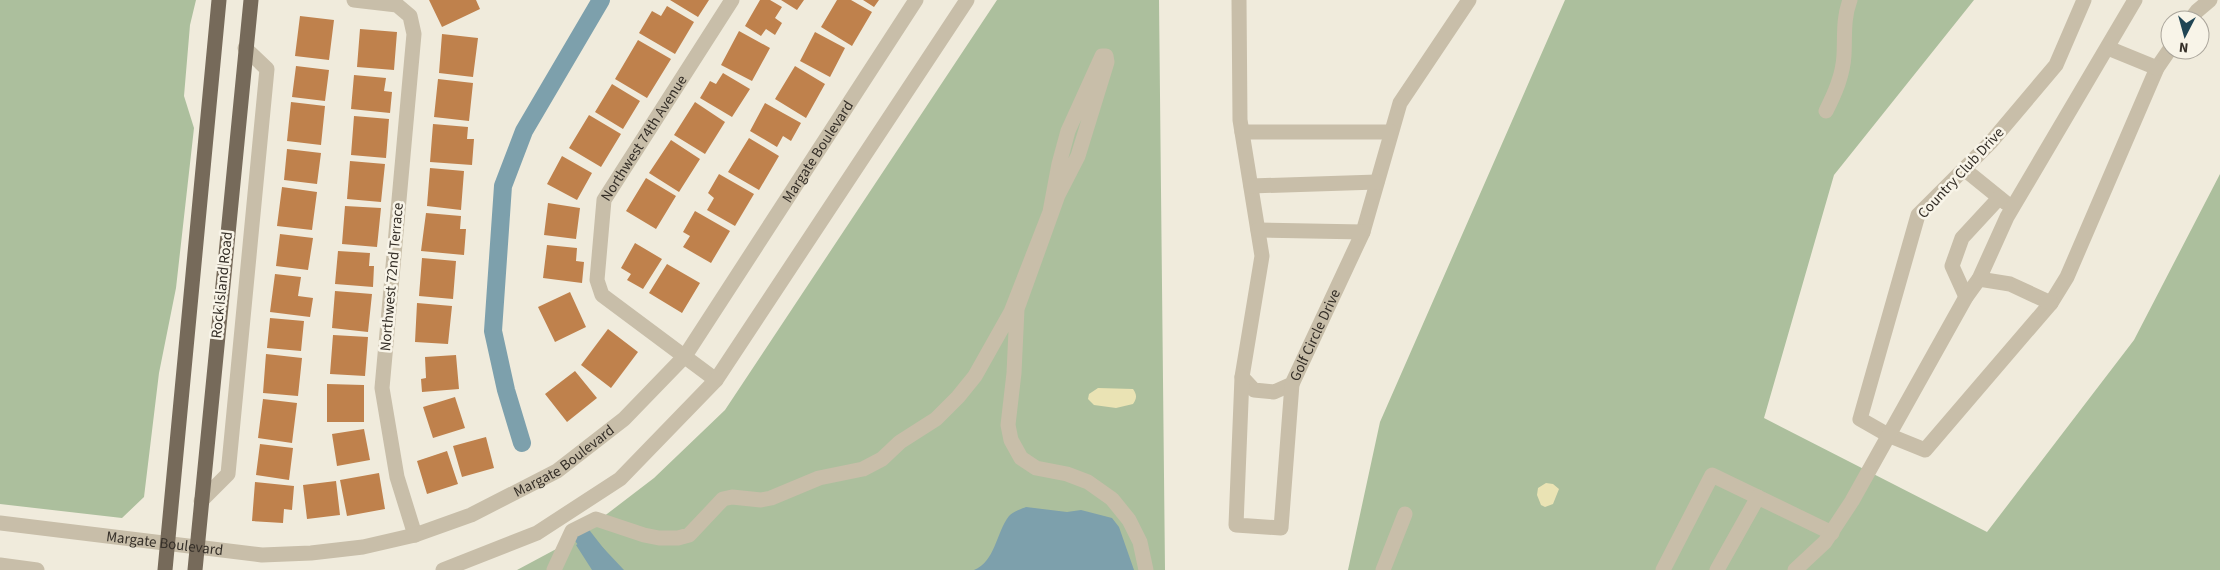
<svg xmlns="http://www.w3.org/2000/svg" width="2220" height="570" font-family="'Source Sans 3',sans-serif">
<style>
.green{fill:#acbf9d}
.sand{fill:#eae3b4}
.water{fill:#7da0ac}
.lines{fill:none;stroke-linecap:round;stroke-linejoin:round}
.canal{stroke:#7da0ac;stroke-width:18}
.building{fill:#bf814c}
.minor{stroke:#c8bea9;stroke-width:15}
.major{stroke:#766a5a;stroke-width:15}
.labels{text-anchor:middle;dominant-baseline:central;stroke-width:5;stroke-linejoin:round;paint-order:stroke}
.street-label{font-size:15px;fill:#352f28;stroke:#f8f4e8}
</style>
<rect width="100%" height="100%" fill="#f0ebdc"/>
<path class="green" d="M 0,0 L 196,0 L 190,25 L 184,96 L 194,128 L 176,288 L 159,373 L 144,497 L 122,518 L 0,504 Z
M 997,0 L 1159,0 L 1165,570 L 517,570 L 573,540 L 654,478 L 725,410 Z
M 1565,0 L 1974,0 L 1834,175 L 1764,418 L 1987,532 L 2134,340 L 2220,174 L 2220,570 L 1348,570 L 1380,422 Z"/>
<path class="sand" d="M 1098,388 L 1133,389 C 1137,395 1137,398 1133,404 L 1116,408 L 1094,405 L 1088,399 L 1089,394 Z
M 1546,483 L 1553,484 L 1559,489 L 1553,504 L 1545,507 L 1541,505 L 1537,495 L 1538,488 Z"/>
<path class="water" d="M 1026,507 L 1067,512 L 1081,510 L 1112,518 L 1119,527 L 1134,570 L 974,570 C 995,562 996,533 1009,516 C 1012,512 1021,509 1026,507 Z
M 592,536 L 624,570 L 592,570 L 576,545 Z"/>
<g class="lines">
<path class="canal" d="M 522,443 L 506,390 L 493,331 L 503,186 L 524,131 L 601,0
M 581,534 L 609,570"/>
</g>
<path class="building" d="M 429,0 L 476,0 L 480,9 L 442,27 Z
M 670,0 L 709,0 L 698,17 Z
M 760,0 L 770,0 L 782,7 L 775,18 L 782,23 L 775,35 L 766,29 L 761,36 L 745,26 Z
M 781,0 L 804,0 L 797,10 Z
M 837,0 L 851,0 L 872,12 L 852,46 L 821,27 Z
M 863,0 L 879,0 L 874,7 Z
M 667,6 L 694,22 L 675,54 L 639,33 L 652,11 L 661,16 Z
M 300,16 L 334,20 L 329,60 L 295,56 Z
M 360,29 L 397,32 L 394,70 L 357,67 Z
M 739,31 L 770,48 L 752,81 L 721,65 Z
M 815,32 L 845,48 L 830,77 L 800,61 Z
M 442,34 L 478,38 L 473,77 L 439,73 Z
M 638,40 L 671,59 L 647,98 L 615,79 Z
M 296,66 L 329,70 L 325,101 L 292,97 Z
M 795,66 L 825,84 L 806,118 L 775,99 Z
M 723,73 L 750,89 L 732,117 L 700,98 L 710,81 L 716,84 Z
M 354,75 L 386,78 L 384,91 L 392,92 L 390,113 L 351,109 Z
M 438,79 L 473,83 L 469,121 L 434,117 Z
M 612,84 L 640,101 L 623,129 L 595,112 Z
M 291,102 L 325,106 L 321,145 L 287,141 Z
M 695,102 L 725,122 L 705,154 L 674,135 Z
M 765,103 L 801,123 L 791,141 L 783,136 L 777,147 L 750,131 Z
M 589,115 L 621,134 L 601,167 L 569,148 Z
M 354,116 L 389,119 L 386,158 L 351,155 Z
M 433,124 L 468,127 L 467,139 L 474,139 L 472,165 L 430,162 Z
M 749,138 L 779,156 L 759,190 L 728,172 Z
M 671,140 L 700,159 L 679,192 L 649,173 Z
M 287,149 L 321,153 L 317,184 L 284,180 Z
M 562,156 L 592,173 L 577,200 L 547,184 Z
M 350,161 L 385,164 L 381,202 L 347,199 Z
M 430,168 L 464,171 L 461,210 L 427,206 Z
M 719,174 L 754,194 L 735,226 L 707,210 L 714,198 L 708,193 Z
M 646,178 L 676,196 L 656,229 L 626,211 Z
M 282,187 L 317,192 L 312,230 L 277,226 Z
M 548,203 L 580,208 L 576,239 L 544,235 Z
M 345,206 L 381,208 L 377,247 L 342,244 Z
M 695,211 L 730,231 L 711,263 L 683,247 L 690,236 L 683,232 Z
M 426,213 L 461,216 L 460,229 L 466,229 L 464,255 L 421,251 Z
M 280,234 L 313,238 L 308,270 L 276,266 Z
M 635,243 L 662,259 L 643,289 L 627,280 L 631,274 L 621,268 Z
M 547,245 L 577,248 L 576,261 L 584,262 L 582,283 L 543,278 Z
M 338,251 L 370,253 L 369,266 L 374,266 L 373,287 L 335,284 Z
M 422,258 L 456,261 L 453,299 L 419,296 Z
M 667,264 L 700,283 L 682,313 L 649,293 Z
M 275,274 L 301,277 L 298,296 L 313,298 L 310,317 L 270,312 Z
M 335,291 L 372,294 L 368,332 L 332,328 Z
M 570,292 L 586,327 L 555,342 L 538,307 Z
M 417,303 L 452,306 L 448,344 L 415,342 Z
M 270,318 L 304,321 L 301,351 L 267,348 Z
M 608,329 L 638,352 L 611,388 L 581,365 Z
M 333,335 L 368,337 L 365,376 L 330,374 Z
M 266,354 L 302,358 L 298,396 L 263,393 Z
M 456,355 L 459,389 L 422,392 L 421,379 L 426,378 L 425,357 Z
M 575,371 L 597,398 L 567,422 L 545,394 Z
M 327,384 L 364,385 L 364,422 L 327,422 Z
M 455,397 L 465,428 L 433,438 L 423,407 Z
M 263,399 L 297,403 L 292,443 L 258,438 Z
M 364,429 L 370,460 L 337,466 L 332,434 Z
M 486,437 L 494,468 L 462,477 L 453,446 Z
M 260,444 L 293,448 L 289,480 L 256,475 Z
M 447,451 L 458,484 L 427,494 L 417,461 Z
M 379,473 L 385,509 L 347,516 L 340,480 Z
M 336,481 L 340,515 L 307,519 L 303,485 Z
M 255,482 L 294,486 L 292,510 L 284,509 L 283,523 L 252,521 Z"/>
<g class="lines">
<g class="minor">
<path d="M 354,0 L 397,5 L 410,16 L 414,34 L 382,388 L 397,477 L 415,535"/>
<path id="s1" d="M 1239,0 L 1240,120 L 1262,256 L 1242,377 L 1254,390 L 1274,392 L 1292,384 L 1363,232 L 1400,103 L 1469,0"/>
<path d="M 2084,0 L 2056,65 L 1991,142 L 1918,215 L 1860,419 L 1888,435 L 1925,450 L 2051,303 L 2067,277 L 2157,68 L 2170,49"/>
<path d="M 2190,20 L 2197,11 L 2210,0"/>
<path d="M 2108,48 L 2157,68"/>
<path d="M 1826,111 C 1835,93 1843,75 1844,55 C 1845,35 1843,19 1850,0"/>
<path d="M 1242,132 L 1391,132"/>
<path d="M 1964,169 L 2006,203"/>
<path d="M 1251,186 L 1377,182"/>
<path d="M 1258,230 L 1363,232"/>
<path d="M 1979,279 L 2010,284 L 2051,303"/>
<path d="M 1966,297 L 1952,266 L 1962,238 L 1999,198"/>
<path d="M 1242,377 L 1236,525 L 1281,528 L 1292,384"/>
<path id="s2" d="M 716,380 L 602,295 L 597,280 L 604,200 L 732,0"/>
<path d="M 201,501 L 228,474 L 267,69 L 245,48"/>
<path id="s3" d="M 0,523 L 262,555 L 311,553 L 363,547 L 415,535 L 471,515 L 557,471 L 624,419 L 685,356 L 916,0"/>
<path d="M 0,565 L 37,570"/>
<path d="M 443,570 L 537,533 L 620,479 L 716,380 L 967,0"/>
<path d="M 554,570 L 572,531 L 596,519 L 644,535 L 659,538 L 678,538 L 689,535 L 723,499 L 732,497 L 761,500 L 771,498 L 819,478 L 863,469 L 882,459 L 900,442 L 936,419 L 958,397 L 975,376 L 1011,312 L 1050,212 L 1059,164 L 1068,131 L 1102,56 L 1106,56 L 1107,62 L 1078,156 L 1058,195 L 1017,309 L 1014,373 L 1008,425 L 1011,440 L 1021,458 L 1036,468 L 1067,474 L 1088,482 L 1112,499 L 1129,520 L 1140,542 L 1146,570"/>
<path d="M 1383,570 L 1405,514"/>
<path d="M 1663,570 L 1712,475 L 1832,533"/>
<path d="M 1717,570 L 1758,497"/>
<path d="M 1795,570 L 1825,542 L 1852,501 L 1966,297 L 1979,279 L 2007,217 L 2135,0"/>
</g>
<path class="major" d="M 165,570 L 219,0
M 195,570 L 251,0"/>
</g>
<g class="labels">
<g class="street-label">
<text stroke="none"><textPath href="#s2" startOffset="312">Northwest 74th Avenue</textPath></text>
<text stroke="none"><textPath href="#s3" startOffset="991">Margate Boulevard</textPath></text>
<text transform="translate(1961 173) rotate(-47)">Country Club Drive</text>
<text transform="translate(392 277) rotate(-85)">Northwest 72nd Terrace</text>
<text transform="translate(222 285) rotate(-84)">Rock Island Road</text>
<text stroke="none"><textPath href="#s1" startOffset="492">Golf Circle Drive</textPath></text>
<text stroke="none"><textPath href="#s3" startOffset="586">Margate Boulevard</textPath></text>
<text stroke="none"><textPath href="#s3" startOffset="166">Margate Boulevard</textPath></text>
</g>
</g>
<g transform="translate(2185 35) rotate(186)"><circle r="24" fill="#f8f4e8" stroke="#aaa59b"/>
<path d="M0-4L9 19L0 12L-9 19Z" fill="#204554"/>
<text y="-8" font-size="14" font-weight="bold" text-anchor="middle" fill="#352f28">N</text>
</g>
</svg>
